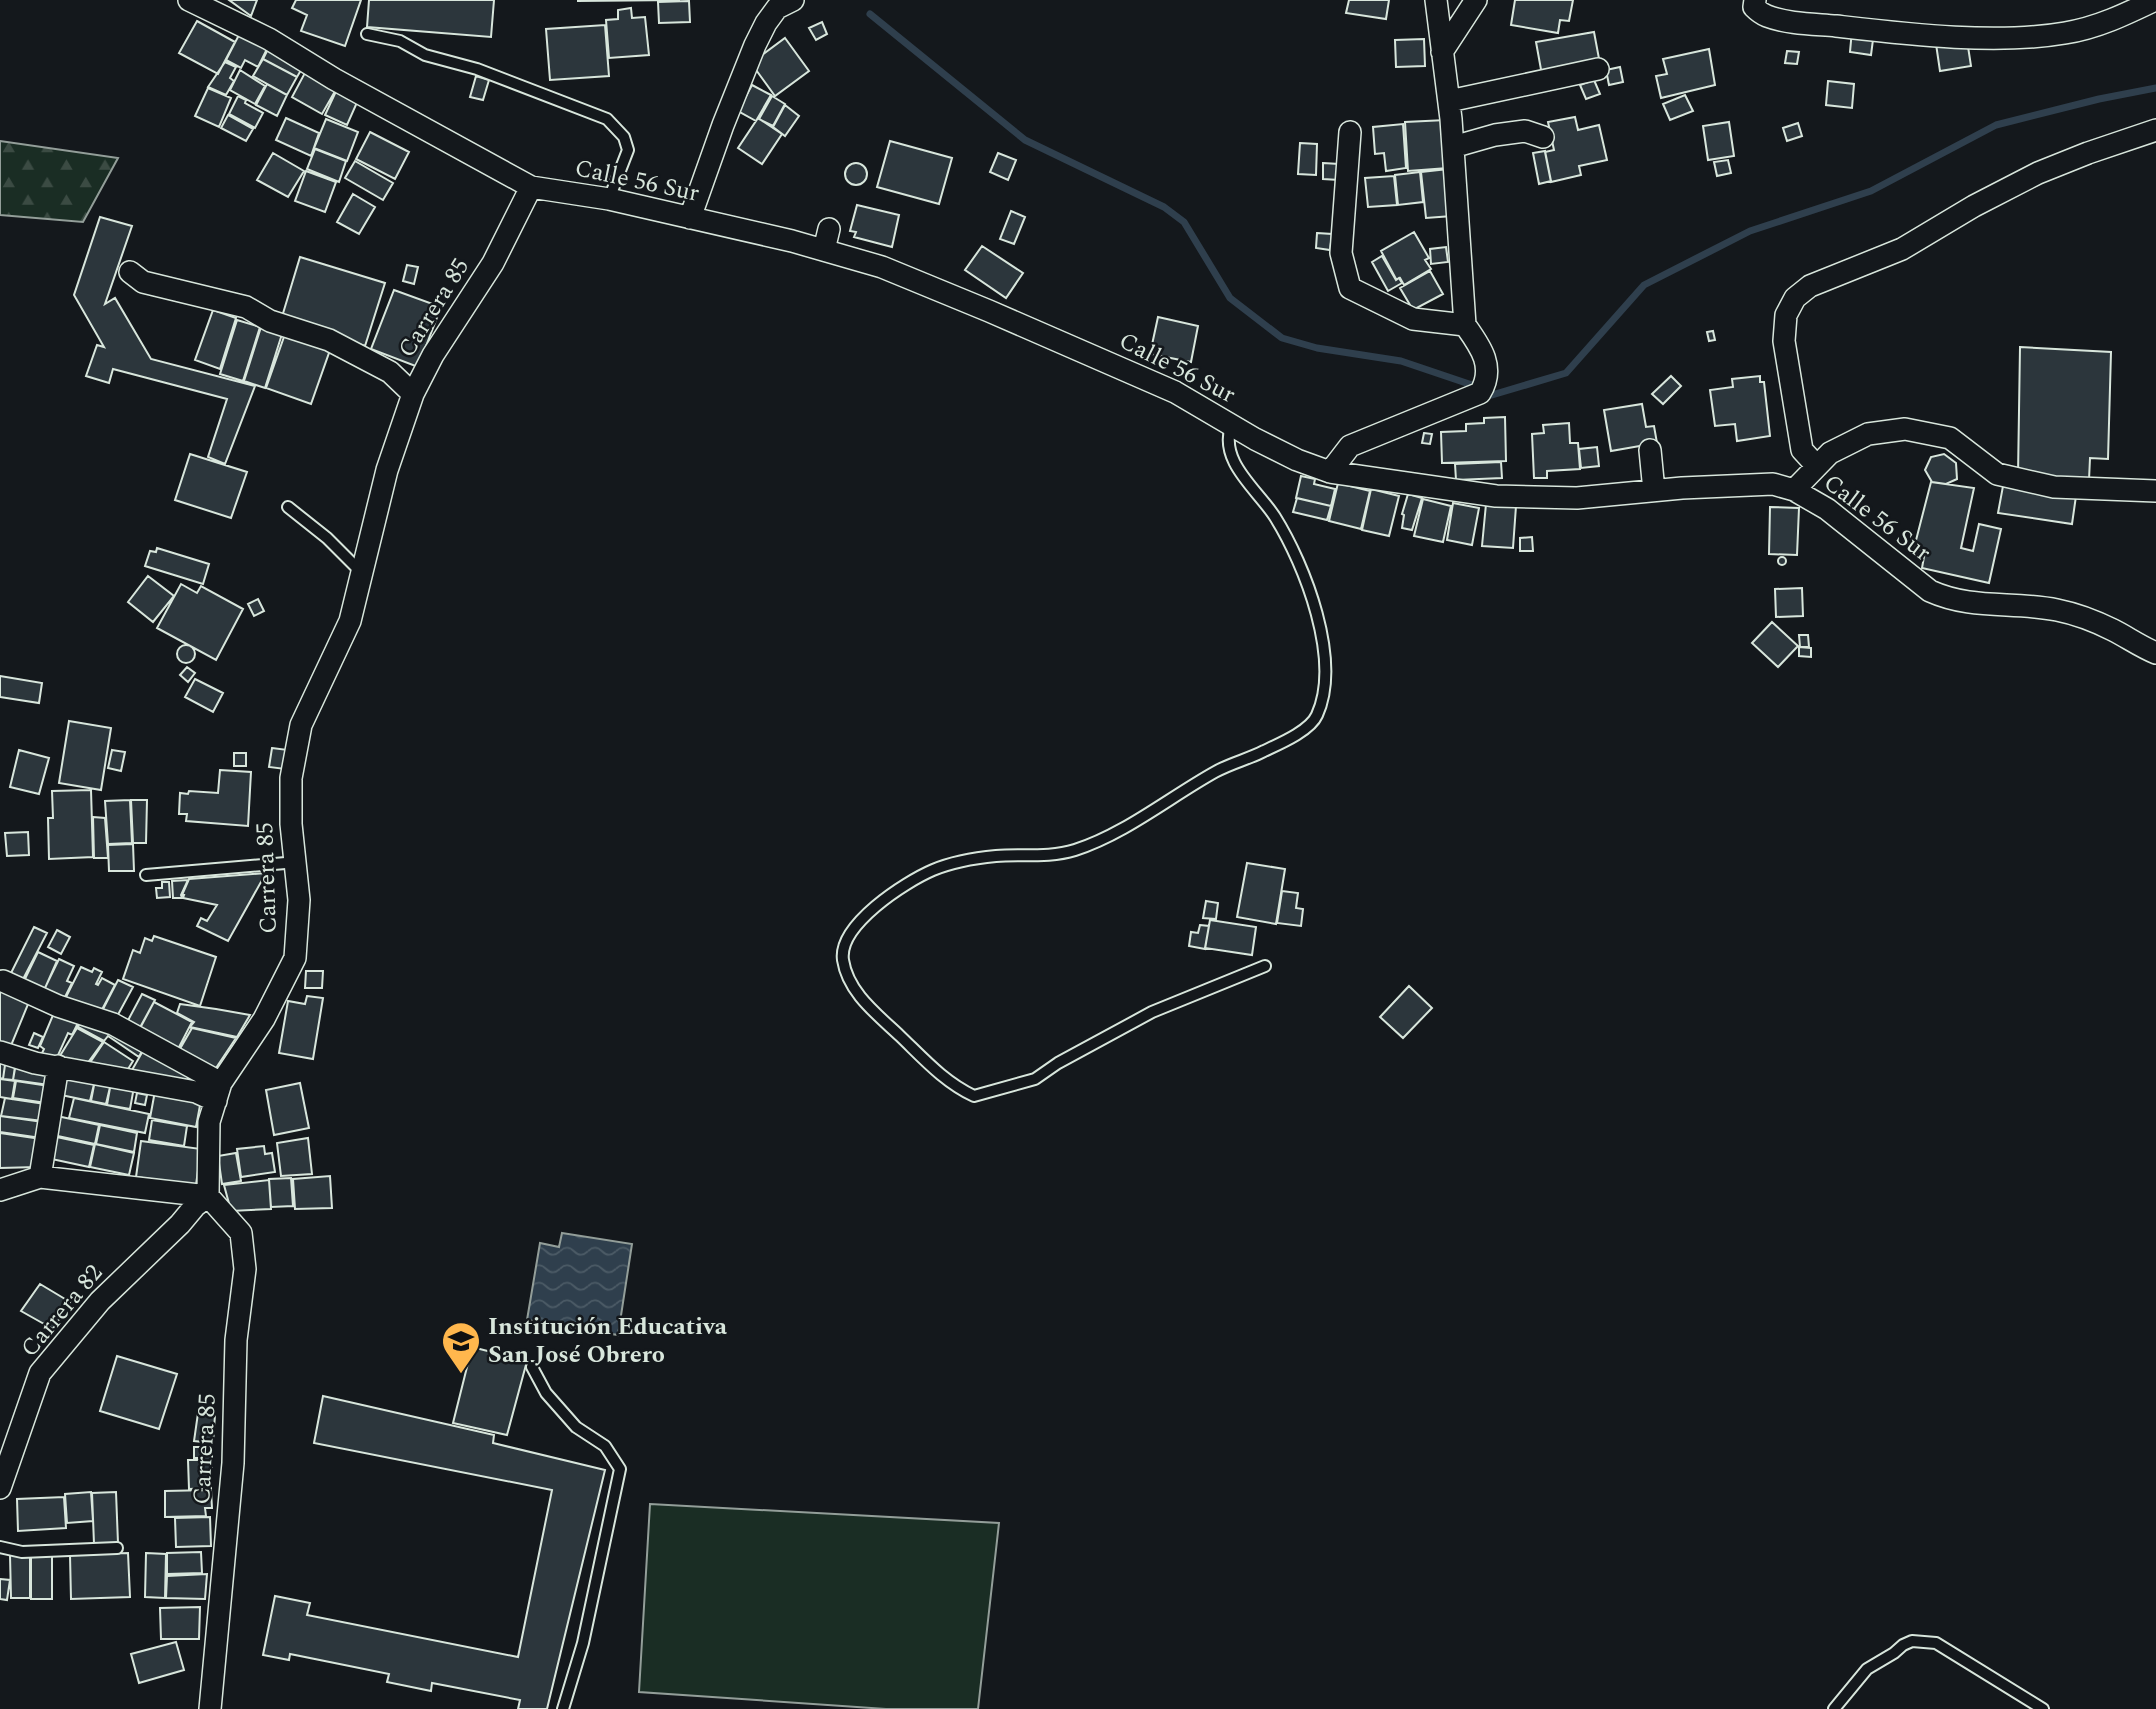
<svg xmlns="http://www.w3.org/2000/svg" width="2156" height="1709" font-family="Spectral,serif">
<style>
.forest{fill:url(#forest-firs);stroke:#939e99;stroke-width:2}
.green{fill:#1a2d24;stroke:#939e99;stroke-width:2}
.water{fill:url(#water-waves);stroke:#939e99;stroke-width:2}
.lines{fill:none;stroke-linecap:round;stroke-linejoin:round}
.stream{stroke:#2f3f4d;stroke-width:7}
.building{fill:#2c363c;stroke:#d8e6dc;stroke-width:2}
.service-casing{stroke:#d8e6dc;stroke-width:14}
.minor-casing{stroke:#d8e6dc;stroke-width:24}
.service{stroke:#14181c;stroke-width:10}
.minor{stroke:#14181c;stroke-width:21}
.labels{text-anchor:middle;dominant-baseline:central;stroke-width:5;stroke-linejoin:round;paint-order:stroke}
.street-label{font-size:24px;fill:#d8e6dc;stroke:#14181c}
.poi-label{font-size:24px;font-weight:bold;fill:#d8e6dc;stroke:#14181c;text-anchor:start}
</style>
<defs>
<pattern id="forest-firs" width="22" height="20" patternUnits="userSpaceOnUse" patternTransform="scale(1.75)"><rect width="22" height="20" fill="#1a2d24"/><path d="M5 1l3.5 6h-7zM16 11l3.5 6h-7z" fill="#3b4b43"/></pattern>
<pattern id="water-waves" width="16" height="10" patternUnits="userSpaceOnUse" patternTransform="scale(1.75)"><rect width="16" height="10" fill="#2f3f4d"/><path d="M0 5q4-4 8 0t8 0" fill="none" stroke="#4c5b66"/></pattern>
</defs>
<rect width="100%" height="100%" fill="#14181c"/>
<path class="forest" d="M 0,141 L 118,158 L 83,222 L 0,215 Z"/>
<path class="green" d="M 650,1504 L 999,1523 L 978,1709 L 886,1709 L 639,1692 Z"/>
<path class="water" d="M 562,1233 L 632,1244 L 618,1335 L 527,1320 L 540,1243 L 559,1247 Z"/>
<g class="lines">
<path class="stream" d="M 870,14 L 1025,140 L 1164,207 L 1184,222 L 1230,298 L 1282,338 L 1317,348 L 1401,361 L 1478,387
M 1492,395 L 1566,373 L 1644,285 L 1750,231 L 1871,191 L 1996,125 L 2099,99 L 2156,88"/>
</g>
<path class="building" d="M 229,0 L 257,0 L 251,16 Z
M 296,0 L 361,0 L 345,46 L 301,31 L 307,15 L 292,8 Z
M 369,0 L 494,0 L 491,37 L 367,27 Z
M 578,0 L 680,0 L 578,1 Z
M 1349,0 L 1389,0 L 1386,19 L 1346,13 Z
M 1515,0 L 1573,0 L 1569,21 L 1560,20 L 1558,33 L 1511,25 Z
M 689,1 L 690,22 L 659,23 L 658,2 Z
M 631,8 L 632,18 L 645,17 L 649,55 L 609,58 L 606,20 L 618,19 L 618,10 Z
M 197,21 L 235,42 L 218,74 L 179,53 Z
M 822,22 L 827,34 L 816,40 L 809,28 Z
M 605,25 L 609,76 L 550,80 L 546,29 Z
M 1852,30 L 1874,32 L 1871,55 L 1850,52 Z
M 241,31 L 269,45 L 258,67 L 245,60 L 241,68 L 226,60 Z
M 1594,32 L 1600,64 L 1542,75 L 1536,42 Z
M 785,38 L 809,71 L 775,96 L 751,63 Z
M 1424,39 L 1425,66 L 1396,67 L 1395,40 Z
M 1967,40 L 1971,66 L 1940,71 L 1936,44 Z
M 269,47 L 304,65 L 297,77 L 263,59 Z
M 1709,49 L 1715,85 L 1661,98 L 1656,76 L 1667,74 L 1663,59 Z
M 1787,51 L 1799,52 L 1797,64 L 1785,63 Z
M 263,59 L 297,77 L 287,95 L 253,76 Z
M 225,62 L 236,67 L 230,78 L 234,81 L 226,95 L 208,87 Z
M 1620,67 L 1623,82 L 1609,85 L 1606,70 Z
M 307,69 L 338,86 L 322,114 L 292,97 Z
M 240,70 L 265,86 L 255,104 L 230,90 Z
M 476,76 L 489,80 L 483,100 L 470,97 Z
M 1594,80 L 1600,94 L 1586,99 L 1580,85 Z
M 1828,81 L 1854,84 L 1852,108 L 1826,105 Z
M 267,84 L 287,95 L 277,116 L 256,105 Z
M 752,85 L 771,95 L 756,121 L 738,111 Z
M 338,87 L 359,98 L 347,125 L 325,115 Z
M 208,88 L 231,98 L 219,127 L 195,116 Z
M 1685,95 L 1693,111 L 1670,120 L 1663,104 Z
M 238,96 L 246,100 L 245,103 L 263,113 L 255,128 L 229,114 Z
M 772,96 L 785,104 L 773,126 L 759,119 Z
M 785,105 L 799,116 L 785,136 L 773,127 Z
M 228,115 L 253,129 L 246,141 L 221,128 Z
M 1575,117 L 1578,130 L 1599,125 L 1607,160 L 1579,166 L 1581,175 L 1551,182 L 1545,152 L 1554,150 L 1548,122 Z
M 286,118 L 319,133 L 311,156 L 276,140 Z
M 758,118 L 782,134 L 762,164 L 738,148 Z
M 326,119 L 358,132 L 347,161 L 314,148 Z
M 1446,120 L 1448,168 L 1408,171 L 1405,122 Z
M 1729,122 L 1734,156 L 1708,160 L 1703,126 Z
M 1798,123 L 1802,136 L 1787,141 L 1783,128 Z
M 1403,124 L 1406,168 L 1386,171 L 1384,153 L 1375,154 L 1373,127 Z
M 370,132 L 409,152 L 395,179 L 356,159 Z
M 890,141 L 952,158 L 939,204 L 877,187 Z
M 1300,143 L 1317,144 L 1316,175 L 1298,174 Z
M 315,149 L 346,161 L 339,182 L 307,169 Z
M 1545,151 L 1551,181 L 1539,184 L 1533,153 Z
M 273,153 L 304,171 L 288,197 L 257,180 Z
M 998,153 L 1016,160 L 1008,180 L 990,172 Z
M 1728,160 L 1731,173 L 1717,176 L 1714,162 Z
M 355,161 L 393,183 L 383,200 L 345,178 Z
M845 174a11 11 0 1 1 22 0a11 11 0 1 1-22 0Z
M 1323,163 L 1339,164 L 1339,180 L 1323,179 Z
M 1448,169 L 1452,216 L 1426,218 L 1421,172 Z
M 306,171 L 336,182 L 325,212 L 295,201 Z
M 1420,172 L 1423,202 L 1398,205 L 1395,175 Z
M 1394,176 L 1397,205 L 1368,207 L 1365,178 Z
M 353,194 L 375,207 L 359,234 L 337,222 Z
M 857,205 L 899,215 L 892,247 L 854,237 L 856,232 L 850,231 Z
M 1011,211 L 1025,217 L 1014,244 L 1000,239 Z
M 100,217 L 132,226 L 105,304 L 115,298 L 151,359 L 255,386 L 225,464 L 208,457 L 227,399 L 113,369 L 109,383 L 86,376 L 97,345 L 104,347 L 74,295 Z
M 1414,232 L 1429,258 L 1425,260 L 1431,269 L 1404,285 L 1400,278 L 1396,279 L 1381,251 Z
M 1317,233 L 1332,234 L 1330,250 L 1316,248 Z
M 982,246 L 1023,273 L 1006,298 L 965,270 Z
M 1446,247 L 1448,262 L 1431,264 L 1430,249 Z
M 1382,256 L 1396,280 L 1399,278 L 1402,283 L 1388,291 L 1372,262 Z
M 300,257 L 385,283 L 365,346 L 281,320 Z
M 407,265 L 418,267 L 414,284 L 403,281 Z
M 1430,271 L 1443,294 L 1413,310 L 1400,288 Z
M 394,290 L 441,307 L 418,367 L 371,349 Z
M 213,310 L 236,318 L 220,369 L 195,360 Z
M 1158,317 L 1198,326 L 1191,362 L 1150,354 Z
M 237,320 L 260,327 L 243,381 L 220,374 Z
M 261,327 L 282,334 L 265,388 L 244,381 Z
M 1713,331 L 1715,340 L 1709,341 L 1707,332 Z
M 285,334 L 330,350 L 311,404 L 266,388 Z
M 2020,347 L 2111,352 L 2108,459 L 2090,458 L 2089,480 L 2018,475 Z
M 1671,376 L 1681,386 L 1663,404 L 1652,394 Z
M 1760,376 L 1760,382 L 1764,382 L 1770,436 L 1737,441 L 1735,424 L 1715,426 L 1710,390 L 1733,387 L 1732,379 Z
M 1642,404 L 1646,427 L 1654,426 L 1657,443 L 1611,451 L 1604,410 Z
M 1505,417 L 1506,461 L 1442,463 L 1441,432 L 1466,431 L 1466,424 L 1484,423 L 1484,418 Z
M 1569,423 L 1570,443 L 1578,443 L 1580,469 L 1547,471 L 1547,478 L 1534,478 L 1532,434 L 1544,433 L 1543,425 Z
M 1424,433 L 1432,434 L 1430,444 L 1422,443 Z
M 1597,447 L 1599,466 L 1581,468 L 1579,449 Z
M 190,454 L 247,472 L 231,518 L 175,500 Z
M 1944,454 L 1956,463 L 1957,479 L 1946,484 L 1932,482 L 1925,470 L 1931,457 Z
M 1501,462 L 1502,478 L 1456,480 L 1455,464 Z
M 1301,476 L 1315,479 L 1314,484 L 1335,489 L 1331,506 L 1296,498 Z
M 1931,482 L 1974,488 L 1961,548 L 1973,551 L 1979,524 L 2001,529 L 1989,583 L 1922,568 L 1925,551 L 1914,548 Z
M 1338,483 L 1370,491 L 1361,529 L 1329,521 Z
M 2003,486 L 2076,496 L 2072,524 L 1998,513 Z
M 1371,489 L 1399,496 L 1389,536 L 1362,530 Z
M 1408,494 L 1422,498 L 1412,530 L 1402,528 L 1404,515 L 1402,514 Z
M 1297,498 L 1331,506 L 1327,520 L 1293,512 Z
M 1423,499 L 1451,506 L 1443,542 L 1414,536 Z
M 1453,503 L 1479,508 L 1472,545 L 1447,540 Z
M 1486,504 L 1516,506 L 1513,548 L 1482,546 Z
M 1770,507 L 1799,508 L 1797,555 L 1769,554 Z
M 1532,537 L 1533,551 L 1520,551 L 1520,538 Z
M 157,548 L 209,564 L 203,584 L 145,566 L 150,551 L 156,552 Z
M1778 561a4 4 0 1 1 8 0a4 4 0 1 1-8 0Z
M 148,576 L 174,596 L 153,622 L 128,602 Z
M 181,584 L 197,593 L 201,586 L 243,609 L 216,660 L 157,628 Z
M 1802,588 L 1803,616 L 1776,617 L 1775,589 Z
M 258,599 L 264,611 L 254,616 L 248,604 Z
M 1772,622 L 1798,646 L 1778,667 L 1752,643 Z
M 1799,635 L 1808,635 L 1809,647 L 1800,647 Z
M177 654a9 9 0 1 1 18 0a9 9 0 1 1-18 0Z
M 1799,647 L 1811,648 L 1811,657 L 1799,656 Z
M 187,667 L 195,673 L 188,682 L 180,675 Z
M 0,676 L 42,683 L 39,703 L 0,697 Z
M 195,679 L 223,693 L 213,712 L 185,697 Z
M 69,721 L 111,728 L 101,790 L 59,783 Z
M 272,748 L 288,750 L 285,769 L 269,767 Z
M 19,750 L 49,758 L 39,794 L 10,787 Z
M 112,750 L 125,752 L 121,771 L 108,768 Z
M 234,753 L 246,753 L 246,766 L 234,766 Z
M 220,770 L 251,772 L 248,826 L 186,821 L 187,814 L 179,814 L 180,793 L 188,794 L 189,791 L 218,793 Z
M 91,790 L 93,857 L 49,859 L 48,818 L 53,818 L 52,791 Z
M 130,800 L 132,843 L 108,844 L 105,801 Z
M 131,800 L 147,800 L 146,843 L 133,843 Z
M 93,817 L 105,818 L 108,858 L 94,858 Z
M 28,832 L 29,855 L 7,856 L 5,833 Z
M 133,844 L 134,871 L 109,871 L 108,845 Z
M 1247,863 L 1285,869 L 1276,924 L 1237,917 Z
M 266,873 L 228,941 L 197,926 L 201,918 L 207,921 L 217,905 L 183,898 L 184,895 L 182,895 L 189,879 Z
M 188,880 L 181,895 L 182,898 L 173,898 L 172,881 Z
M 162,882 L 169,882 L 170,897 L 157,898 L 156,888 L 162,888 Z
M 1282,891 L 1298,893 L 1296,908 L 1303,909 L 1301,926 L 1277,923 Z
M 1206,901 L 1218,903 L 1216,919 L 1203,918 Z
M 1210,920 L 1256,927 L 1252,955 L 1205,948 Z
M 1200,925 L 1209,926 L 1205,949 L 1189,946 L 1191,932 L 1198,933 Z
M 34,927 L 47,933 L 20,985 L 8,979 Z
M 57,930 L 70,937 L 61,954 L 48,947 Z
M 154,936 L 216,957 L 200,1006 L 123,979 L 133,950 L 140,953 L 145,938 L 152,941 Z
M 38,952 L 57,961 L 42,995 L 22,985 Z
M 59,959 L 74,966 L 67,981 L 72,983 L 61,1005 L 41,996 Z
M 81,967 L 92,972 L 94,968 L 102,972 L 96,984 L 98,985 L 102,978 L 115,985 L 97,1019 L 64,1001 Z
M 306,971 L 323,971 L 322,988 L 305,988 Z
M 118,980 L 133,987 L 114,1022 L 100,1015 Z
M 1409,986 L 1432,1008 L 1403,1038 L 1380,1017 Z
M 0,989 L 31,997 L 10,1048 L 0,1044 Z
M 142,994 L 155,1000 L 137,1033 L 125,1026 Z
M 307,996 L 323,998 L 313,1059 L 279,1053 L 288,1001 L 305,1004 Z
M 154,1002 L 192,1022 L 176,1053 L 138,1032 Z
M 180,1004 L 216,1009 L 250,1015 L 237,1037 L 190,1027 L 194,1022 L 177,1013 Z
M 56,1008 L 80,1019 L 72,1035 L 68,1033 L 55,1062 L 41,1055 L 44,1049 L 40,1046 Z
M 82,1016 L 143,1049 L 139,1057 L 108,1036 L 104,1041 L 78,1027 Z
M 77,1028 L 103,1042 L 84,1068 L 58,1059 Z
M 192,1028 L 236,1038 L 212,1074 L 177,1054 Z
M 34,1033 L 43,1037 L 38,1048 L 29,1045 Z
M 104,1042 L 133,1061 L 125,1074 L 87,1067 Z
M 144,1049 L 197,1078 L 192,1087 L 128,1077 Z
M 0,1058 L 6,1058 L 3,1079 L 0,1078 Z
M 6,1058 L 16,1060 L 13,1080 L 3,1079 Z
M 16,1063 L 53,1069 L 49,1085 L 13,1080 Z
M 65,1074 L 95,1080 L 90,1101 L 61,1095 Z
M 0,1079 L 15,1081 L 12,1099 L 0,1097 Z
M 95,1080 L 111,1083 L 106,1104 L 91,1101 Z
M 16,1081 L 49,1086 L 46,1103 L 13,1098 Z
M 111,1082 L 134,1087 L 130,1109 L 107,1105 Z
M 300,1083 L 309,1128 L 274,1135 L 266,1090 Z
M 155,1091 L 201,1100 L 196,1127 L 150,1118 Z
M 137,1093 L 147,1095 L 145,1105 L 135,1103 Z
M 5,1098 L 45,1104 L 43,1121 L 1,1116 Z
M 74,1098 L 149,1114 L 145,1133 L 69,1118 Z
M 0,1116 L 43,1122 L 41,1138 L 0,1132 Z
M 57,1116 L 99,1125 L 95,1144 L 53,1135 Z
M 152,1120 L 187,1126 L 184,1146 L 149,1140 Z
M 100,1125 L 137,1133 L 134,1152 L 96,1144 Z
M 0,1133 L 41,1139 L 37,1167 L 0,1168 Z
M 52,1136 L 94,1145 L 89,1167 L 47,1158 Z
M 308,1138 L 312,1174 L 281,1176 L 277,1143 Z
M 141,1141 L 201,1149 L 196,1185 L 136,1177 Z
M 95,1144 L 134,1153 L 129,1175 L 90,1167 Z
M 264,1146 L 265,1154 L 272,1153 L 275,1172 L 241,1177 L 237,1149 Z
M 236,1153 L 241,1181 L 222,1184 L 218,1156 Z
M 330,1176 L 332,1208 L 295,1209 L 293,1179 Z
M 291,1178 L 293,1206 L 271,1207 L 269,1179 Z
M 269,1180 L 271,1209 L 231,1211 L 224,1185 Z
M 40,1284 L 70,1302 L 53,1329 L 21,1311 Z
M 472,1347 L 527,1361 L 507,1435 L 453,1423 Z
M 117,1356 L 177,1374 L 159,1429 L 100,1411 Z
M 323,1396 L 494,1435 L 493,1443 L 605,1470 L 547,1709 L 518,1709 L 520,1700 L 432,1683 L 431,1691 L 387,1682 L 389,1674 L 290,1654 L 289,1660 L 263,1655 L 275,1596 L 310,1603 L 307,1615 L 518,1657 L 552,1490 L 314,1443 Z
M 198,1413 L 215,1415 L 213,1443 L 194,1441 Z
M 204,1446 L 212,1446 L 212,1470 L 203,1470 Z
M 194,1447 L 203,1447 L 203,1458 L 194,1458 Z
M 188,1460 L 203,1460 L 203,1471 L 211,1471 L 211,1488 L 189,1489 Z
M 211,1490 L 212,1508 L 205,1508 L 206,1516 L 165,1517 L 165,1491 Z
M 91,1492 L 93,1521 L 67,1523 L 65,1494 Z
M 116,1492 L 118,1543 L 94,1544 L 92,1493 Z
M 64,1497 L 66,1528 L 18,1531 L 17,1499 Z
M 210,1517 L 211,1546 L 176,1547 L 175,1518 Z
M 201,1552 L 202,1573 L 167,1574 L 167,1553 Z
M 128,1553 L 130,1597 L 71,1599 L 70,1555 Z
M 146,1553 L 166,1554 L 165,1598 L 145,1597 Z
M 10,1555 L 30,1555 L 30,1598 L 11,1598 Z
M 31,1555 L 52,1555 L 52,1599 L 31,1599 Z
M 207,1574 L 205,1599 L 166,1598 L 167,1576 Z
M 0,1579 L 10,1580 L 7,1600 L 0,1599 Z
M 200,1607 L 199,1639 L 161,1639 L 160,1608 Z
M 176,1642 L 184,1670 L 139,1683 L 131,1654 Z"/>
<g class="lines">
<defs>
<path id="service" d="M 367,34 L 400,41 L 425,55 L 477,69 L 607,119 L 624,137 L 628,150 L 609,199
M 1231,426 C 1219,462 1257,489 1275,517 C 1305,565 1342,660 1317,715 C 1310,731 1279,744 1264,751 C 1249,759 1231,763 1215,772 C 1170,797 1125,834 1075,850 C 1049,858 1022,854 996,856 C 975,858 952,862 933,870 C 905,882 838,925 843,960 C 848,993 878,1015 900,1036 C 923,1058 944,1082 974,1096 L 1035,1079 L 1058,1063 L 1152,1012 L 1265,966
M 288,507 L 327,538 L 362,573
M 146,875 L 297,862
M 532,1367 L 546,1393 L 576,1427 L 605,1446 L 620,1469 L 583,1643 L 563,1709
M 0,1547 L 22,1552 L 117,1548
M 1834,1709 L 1867,1669 L 1894,1653 L 1903,1645 L 1912,1641 L 1936,1643 L 2043,1709"/>
<path id="minor" d="M 189,0 L 269,39 L 334,79 L 531,187 L 609,199 L 792,241 L 882,267 L 989,311 L 1175,392 L 1255,439 L 1297,460 L 1330,472 L 1496,496 L 1577,498 L 1682,488 L 1773,484 L 1794,490 L 1827,509 L 1930,591 C 1972,610 2012,601 2057,610 C 2077,614 2095,621 2113,630 C 2127,637 2141,647 2156,653
M 1755,0 L 1754,7 C 1758,11 1762,14 1767,16 C 1788,24 1814,24 1836,26 C 1906,34 1996,45 2065,33 C 2097,28 2126,14 2155,0
M 1442,52 L 1476,0
M 1449,101 L 1598,69
M 1350,132 L 1341,253 L 1350,288 L 1413,319 L 1465,325 L 1451,119 L 1436,0
M 1453,147 L 1495,135 L 1525,131 L 1543,137
M 690,218 L 723,125 L 755,45 L 766,23 L 777,8 L 793,0
M 824,250 L 829,229
M 130,272 L 143,282 L 246,307 L 270,321 L 329,340 L 390,372 L 413,394
M 1650,450 L 1654,491
M 1818,464 L 1813,462 L 1802,450 L 1784,341 L 1786,315 L 1795,298 L 1810,286 L 1902,249 L 1974,206 L 2038,173 L 2088,153 L 2156,130
M 1330,472 L 1350,446 L 1480,393 C 1496,367 1480,346 1465,325
M 1794,490 L 1830,453 L 1868,434 L 1905,429 L 1950,438 L 1997,474 L 2054,487 L 2156,491
M 3,981 L 58,1006 L 113,1024 L 221,1083
M 0,1052 L 35,1063 L 196,1092 L 216,1101
M 40,1177 L 58,1066
M 0,1190 L 40,1177 L 208,1196
M 0,1488 L 40,1373 L 100,1301 L 180,1224 L 195,1206 L 208,1196
M 210,1709 L 233,1463 L 236,1340 L 245,1269 L 241,1233 L 208,1196 L 209,1122 L 221,1083 L 264,1019 L 295,958 L 299,900 L 291,824 L 291,778 L 301,725 L 350,621 L 387,470 L 413,394 L 433,355 L 493,263 L 531,187"/>
</defs>
<use href="#service" class="service-casing"/>
<use href="#minor" class="minor-casing"/>
<use href="#service" class="service"/>
<use href="#minor" class="minor"/>
</g>
<defs>
<symbol id="school-pin" viewBox="-11 -11 22 30"><path d="M0 17L-7.5 6A9.5 9.5 0 1 1 7.5 6Z" fill="#ffb74d" stroke="#14181c"/><path d="M0-5L7-2L0 1L-7-2ZM-4 1L0 2.5L4 1V4Q0 6-4 4Z" fill="#111"/></symbol>
</defs>
<g fill-rule="evenodd">
<use href="#school-pin" x="439" y="1319" width="44" height="60"/>
</g>
<g class="labels">
<g class="street-label">
<text transform="translate(637 181) rotate(12)">Calle 56 Sur</text>
<text transform="translate(434 308) rotate(-58)">Carrera 85</text>
<text transform="translate(1177 368) rotate(27)">Calle 56 Sur</text>
<text transform="translate(1877 518) rotate(37)">Calle 56 Sur</text>
<text transform="translate(267 878) rotate(-92)">Carrera 85</text>
<text transform="translate(62 1311) rotate(-50)">Carrera 82</text>
<text transform="translate(205 1449) rotate(-87)">Carrera 85</text>
</g>
<g class="poi-label">
<text x="488" y="1327">Institución Educativa<tspan x="488" dy="28">San José Obrero</tspan></text>
</g>
</g>
</svg>
